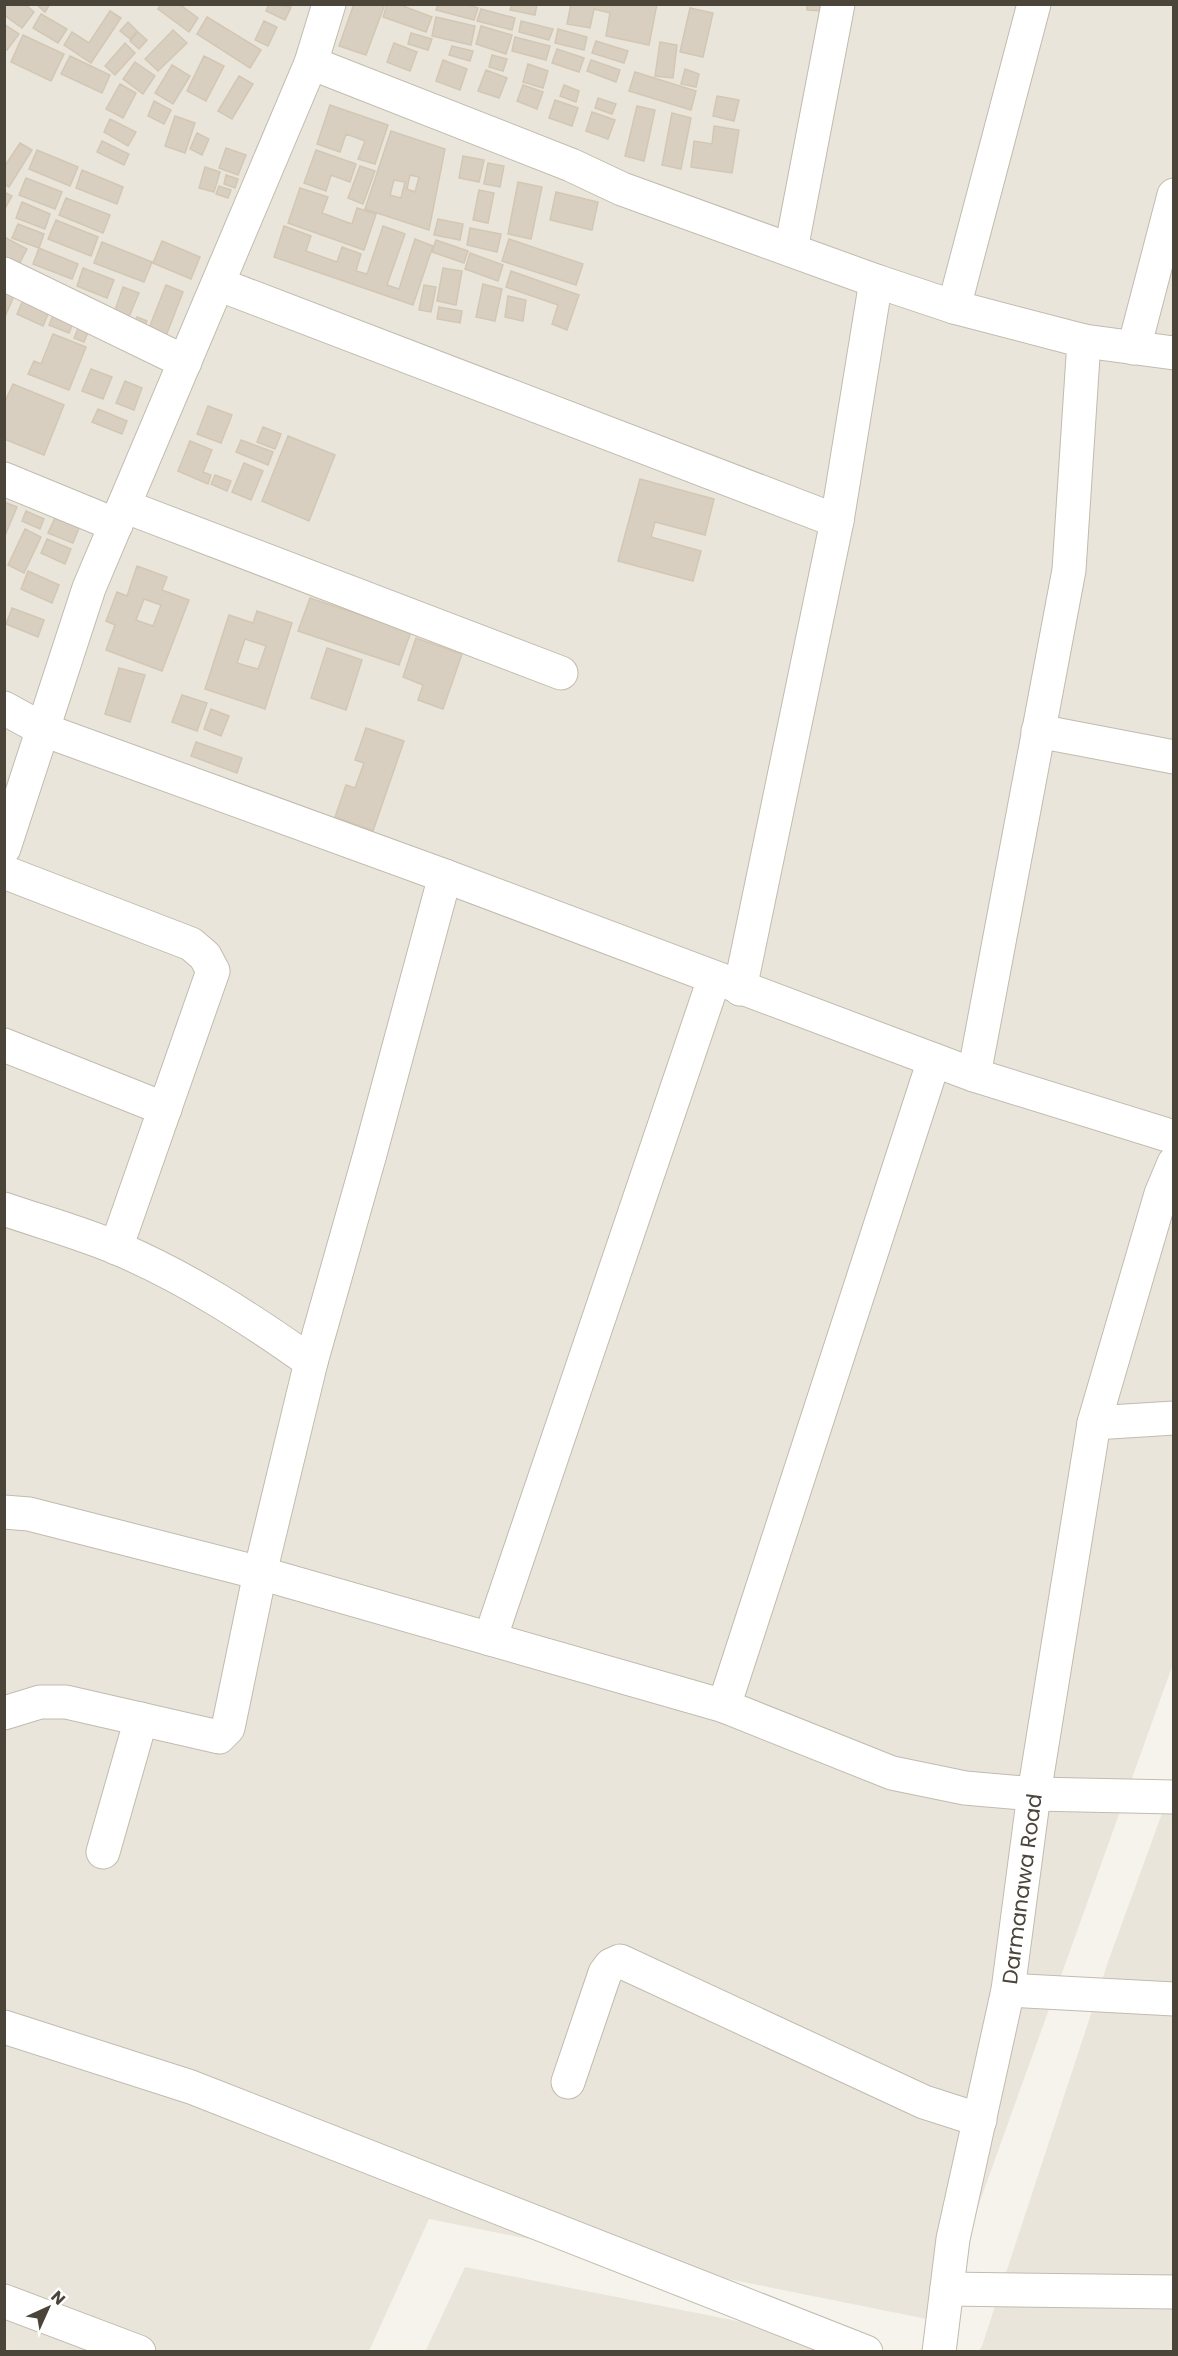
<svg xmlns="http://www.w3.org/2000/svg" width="1178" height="2356" font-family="Poppins,sans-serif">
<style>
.residential{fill:#eae5da}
.building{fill:#d8cfc1;stroke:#d3c7b4;stroke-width:1.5;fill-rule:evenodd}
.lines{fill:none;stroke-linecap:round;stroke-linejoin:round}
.minor-casing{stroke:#c2bbae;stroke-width:35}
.minor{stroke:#fff;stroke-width:33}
.labels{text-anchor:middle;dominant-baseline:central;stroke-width:6;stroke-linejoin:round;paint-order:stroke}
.street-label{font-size:21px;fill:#4b4439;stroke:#fff}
</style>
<rect width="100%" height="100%" fill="#f6f3ec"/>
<path class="residential" d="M 5,5 L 1173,5 L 1173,1664 L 937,2321 L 429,2219 L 369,2351 L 5,2352 Z
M 1173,1783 L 1173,2351 L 978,2352 L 982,2346 L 1109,1959 Z
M 465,2267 L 889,2351 L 425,2352 Z"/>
<path class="building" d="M 4,4 L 25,4 L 34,12 L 22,28 L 4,15 Z
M 36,4 L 50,4 L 45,12 Z
M 161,4 L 179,4 L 198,18 L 189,32 L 158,9 Z
M 269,4 L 291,7 L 285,20 L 266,11 Z
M 354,4 L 385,4 L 366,55 L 339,46 Z
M 387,4 L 398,4 L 432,17 L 426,32 L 383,17 Z
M 438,4 L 465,4 L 478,8 L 474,20 L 436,10 Z
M 512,4 L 537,4 L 535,15 L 510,10 Z
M 571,4 L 657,4 L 649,45 L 606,36 L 610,13 L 594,9 L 590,28 L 567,24 Z
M 807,4 L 824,4 L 824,11 L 807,10 Z
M 690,8 L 713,13 L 703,57 L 680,52 Z
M 481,9 L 515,18 L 512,30 L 477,21 Z
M 110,11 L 121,18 L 91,63 L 64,45 L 72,32 L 89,43 Z
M 41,14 L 67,29 L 58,43 L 33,28 Z
M 207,17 L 261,50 L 250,68 L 197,34 Z
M 436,17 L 475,26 L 471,45 L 432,36 Z
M 264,21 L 277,27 L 268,46 L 255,40 Z
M 521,21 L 553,29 L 549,40 L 519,32 Z
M 128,22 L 137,31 L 130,39 L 120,31 Z
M 4,24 L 19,34 L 7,50 L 4,48 Z
M 481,26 L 512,35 L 506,54 L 476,44 Z
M 558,29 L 587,37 L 584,50 L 555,43 Z
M 173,30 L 187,43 L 158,71 L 145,59 Z
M 138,32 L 147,40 L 139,49 L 130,41 Z
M 411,33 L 432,39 L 428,50 L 408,44 Z
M 23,35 L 64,54 L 51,81 L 11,62 Z
M 515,37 L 550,46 L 546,60 L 512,51 Z
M 596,41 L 628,51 L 624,63 L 592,53 Z
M 660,42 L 677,45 L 673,78 L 655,76 Z
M 125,43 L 135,53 L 115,75 L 105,66 Z
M 394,43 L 417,52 L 410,71 L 387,62 Z
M 452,46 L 473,51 L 470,61 L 449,55 Z
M 557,49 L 584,58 L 579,72 L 552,63 Z
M 492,55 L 507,59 L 503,71 L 489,67 Z
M 70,56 L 110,75 L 102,93 L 61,74 Z
M 204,56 L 224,66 L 206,101 L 187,91 Z
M 443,60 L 467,69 L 460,90 L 436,81 Z
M 591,60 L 620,70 L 616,82 L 587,71 Z
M 135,62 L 155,76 L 143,94 L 123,79 Z
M 528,64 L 548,71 L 543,88 L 523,82 Z
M 172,65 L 190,76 L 173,104 L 155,93 Z
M 685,69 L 699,74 L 696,87 L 681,84 Z
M 486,70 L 507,78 L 499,98 L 478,91 Z
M 635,72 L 696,91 L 691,110 L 629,91 Z
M 239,76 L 253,84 L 232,119 L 218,111 Z
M 120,84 L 136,93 L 123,118 L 106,109 Z
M 523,85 L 543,92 L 537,109 L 517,101 Z
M 564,85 L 579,91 L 576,102 L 560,96 Z
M 717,96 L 739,100 L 734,121 L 713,116 Z
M 598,98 L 616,104 L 612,114 L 595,108 Z
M 555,100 L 578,108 L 572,126 L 549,118 Z
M 154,101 L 171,110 L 164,124 L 148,116 Z
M 330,105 L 388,125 L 375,164 L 358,159 L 365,141 L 346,134 L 340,152 L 317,144 Z
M 637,106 L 655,110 L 644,161 L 625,156 Z
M 592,112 L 615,120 L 608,139 L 586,131 Z
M 672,113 L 691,118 L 681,169 L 662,165 Z
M 175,116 L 195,123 L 185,153 L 165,146 Z
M 110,119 L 136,132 L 128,146 L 104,132 Z
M 714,126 L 739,130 L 732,173 L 691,167 L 694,141 L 712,144 Z
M 391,131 L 445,149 L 429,230 L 365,209 ZM 410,175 L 419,177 L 415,192 L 407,189 ZM 394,180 L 405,182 L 401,198 L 390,195 Z
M 197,133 L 209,139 L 202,155 L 190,149 Z
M 102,141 L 129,154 L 124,165 L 97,152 Z
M 20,143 L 32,150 L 9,187 L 4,184 L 4,167 Z
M 226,148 L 246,155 L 238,175 L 219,168 Z
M 37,150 L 78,167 L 70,186 L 29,169 Z
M 316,150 L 356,164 L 350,182 L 331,175 L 326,191 L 304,183 Z
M 463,156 L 484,160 L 479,182 L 459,178 Z
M 488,163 L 504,166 L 500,187 L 484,184 Z
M 360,166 L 375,171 L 363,204 L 348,198 Z
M 205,167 L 220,172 L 214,192 L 199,188 Z
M 82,170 L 123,187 L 117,204 L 76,188 Z
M 226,175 L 238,179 L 235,188 L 224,184 Z
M 26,178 L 62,192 L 55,209 L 19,195 Z
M 518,182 L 542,187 L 531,239 L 508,234 Z
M 219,186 L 231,190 L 228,198 L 216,194 Z
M 300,188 L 328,197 L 322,213 L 352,224 L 357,208 L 376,214 L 364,250 L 288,223 Z
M 479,190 L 494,193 L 488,223 L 473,220 Z
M 4,192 L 12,196 L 4,210 Z
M 556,192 L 598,202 L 592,230 L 550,220 Z
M 66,198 L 110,215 L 103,233 L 59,215 Z
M 22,202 L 50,214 L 45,229 L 16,218 Z
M 438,219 L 463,224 L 460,240 L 434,235 Z
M 56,220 L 98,237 L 91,256 L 48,239 Z
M 18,224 L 44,234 L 39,248 L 12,238 Z
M 284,226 L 311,236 L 306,251 L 337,262 L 342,247 L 361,254 L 356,271 L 367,274 L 383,226 L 405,234 L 387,285 L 399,289 L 415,239 L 433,246 L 413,305 L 274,257 Z
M 470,228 L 501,234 L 497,252 L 467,245 Z
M 4,237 L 27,249 L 15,272 L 4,267 Z
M 509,239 L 583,264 L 576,285 L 502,261 Z
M 436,240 L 468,251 L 464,263 L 432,252 Z
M 162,241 L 200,257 L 191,279 L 153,263 Z
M 102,242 L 152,262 L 144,282 L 94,263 Z
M 39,248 L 78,264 L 72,279 L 33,264 Z
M 470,253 L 503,265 L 498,281 L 465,269 Z
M 83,268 L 114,280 L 107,298 L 77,286 Z
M 443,268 L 462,271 L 456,305 L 437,301 Z
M 511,271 L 579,295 L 567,330 L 552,324 L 558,305 L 506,287 Z
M 483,284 L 502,289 L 495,321 L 476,317 Z
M 166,285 L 183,292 L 166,336 L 149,328 Z
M 424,285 L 436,287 L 431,312 L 419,310 Z
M 123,287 L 139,293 L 128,319 L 114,313 Z
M 4,292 L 14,296 L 4,319 Z
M 508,296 L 526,300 L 523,321 L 505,317 Z
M 23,300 L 49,312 L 43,326 L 17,314 Z
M 439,307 L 462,311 L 460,323 L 437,319 Z
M 54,313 L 74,321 L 69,333 L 49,325 Z
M 137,317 L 147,321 L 145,326 L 134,323 Z
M 79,326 L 89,330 L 84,342 L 74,338 Z
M 53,334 L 86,347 L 69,390 L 28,374 L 34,361 L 41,364 Z
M 91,369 L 112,377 L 103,399 L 82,391 Z
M 125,381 L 142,388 L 134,410 L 116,403 Z
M 13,384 L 64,405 L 44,455 L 4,439 L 4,404 Z
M 208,406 L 232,415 L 221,443 L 197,434 Z
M 98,409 L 127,421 L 122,434 L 92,422 Z
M 263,427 L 281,434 L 275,449 L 257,442 Z
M 288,436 L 335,455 L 309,521 L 262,501 Z
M 241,440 L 273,452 L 268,465 L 236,452 Z
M 190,441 L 212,450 L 203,472 L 211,475 L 208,484 L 178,471 Z
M 244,463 L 263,471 L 251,500 L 232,492 Z
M 215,475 L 231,481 L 227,491 L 211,484 Z
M 640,479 L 714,499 L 705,535 L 655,522 L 651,537 L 701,551 L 693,581 L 618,561 Z
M 4,502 L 17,507 L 4,538 Z
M 26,511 L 44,519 L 40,529 L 22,521 Z
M 55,518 L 79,528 L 73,543 L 48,533 Z
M 25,529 L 41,537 L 24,573 L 8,565 Z
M 47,539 L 71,549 L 65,564 L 41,553 Z
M 137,566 L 167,577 L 162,590 L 189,600 L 162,671 L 106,650 L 115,625 L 106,621 L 117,592 L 127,596 ZM 144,599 L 161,605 L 153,626 L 136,620 Z
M 28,571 L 59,585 L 52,603 L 21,589 Z
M 310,598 L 411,632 L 399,665 L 298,631 Z
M 12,608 L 44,620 L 38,637 L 6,624 Z
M 257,611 L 292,623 L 265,709 L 205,689 L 229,615 L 253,623 ZM 245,639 L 266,646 L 258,669 L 237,663 Z
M 416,638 L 462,654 L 443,709 L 418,700 L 423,685 L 403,677 Z
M 327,648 L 362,660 L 346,710 L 311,698 Z
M 119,668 L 145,675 L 130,722 L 105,714 Z
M 182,695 L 207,703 L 197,731 L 172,722 Z
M 211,709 L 229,716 L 221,736 L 204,729 Z
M 366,728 L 404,741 L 373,831 L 335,817 L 346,785 L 355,788 L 364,763 L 355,760 Z
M 196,742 L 242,758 L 237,773 L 191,756 Z"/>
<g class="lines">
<defs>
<g id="minor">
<path d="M 311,63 L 571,165 L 622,189 L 876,281 L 954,307 L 1084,341 L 1174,353"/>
<path d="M 791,250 L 838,4"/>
<path d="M 4,274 L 185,362"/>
<path d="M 218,284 L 837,521"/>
<path d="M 954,307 L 1034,4"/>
<path d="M 1134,348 L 1174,195"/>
<path d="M 4,479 L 116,525"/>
<path d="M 124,506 L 561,673"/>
<path d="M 4,708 L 44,730 L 445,876 L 974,1075 L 1174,1137"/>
<path d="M 1038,731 L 1174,757"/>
<path d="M 4,848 L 89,588 L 311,63 L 329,4"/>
<path d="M 4,872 L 191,944 L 205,956 L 213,971 L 116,1248"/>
<path d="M 740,989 L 837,521 L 876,281"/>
<path d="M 4,1045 L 165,1109"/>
<path d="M 974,1075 L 1069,570 L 1084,341"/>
<path d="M 4,1209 C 42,1222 81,1233 117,1248 C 187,1278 249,1318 311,1362"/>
<path d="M 1094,1423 L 1174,1418"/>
<path d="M 4,1512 L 29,1514 L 260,1573 L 724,1706 L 892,1773 L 965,1788 L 1034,1794 L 1174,1797"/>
<path d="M 490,1639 L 714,979"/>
<path d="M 724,1706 L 934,1060"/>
<path d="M 4,1713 L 40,1702 L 66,1702 L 219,1737 L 228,1728 L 260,1573 L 311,1362 L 370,1154 L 445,876"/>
<path d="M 103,1852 L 141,1719"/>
<path d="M 1008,1990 L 1174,1999"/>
<path d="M 4,2027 L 191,2087 L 866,2352"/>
<path d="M 568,2082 L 605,1973 L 611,1965 L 620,1961 L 924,2102 L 980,2120"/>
<path d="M 947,2289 L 1174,2292"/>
<path d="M 4,2301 L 139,2352"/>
<path id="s1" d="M 939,2352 L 953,2239 L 1008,1990 L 1034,1794 L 1094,1423 L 1161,1194 L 1174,1163"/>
</g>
</defs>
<use href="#minor" class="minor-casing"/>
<use href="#minor" class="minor"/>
</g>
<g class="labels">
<g class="street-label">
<text stroke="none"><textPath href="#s1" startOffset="471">Darmanawa Road</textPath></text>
</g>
</g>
<rect width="1178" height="2356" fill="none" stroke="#4b4439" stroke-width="12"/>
<g transform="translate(48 2308) rotate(45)" stroke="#ffffff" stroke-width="4.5" paint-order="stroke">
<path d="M0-4.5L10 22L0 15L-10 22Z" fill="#4b4439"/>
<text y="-9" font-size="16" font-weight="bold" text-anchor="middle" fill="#4b4439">N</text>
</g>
</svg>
